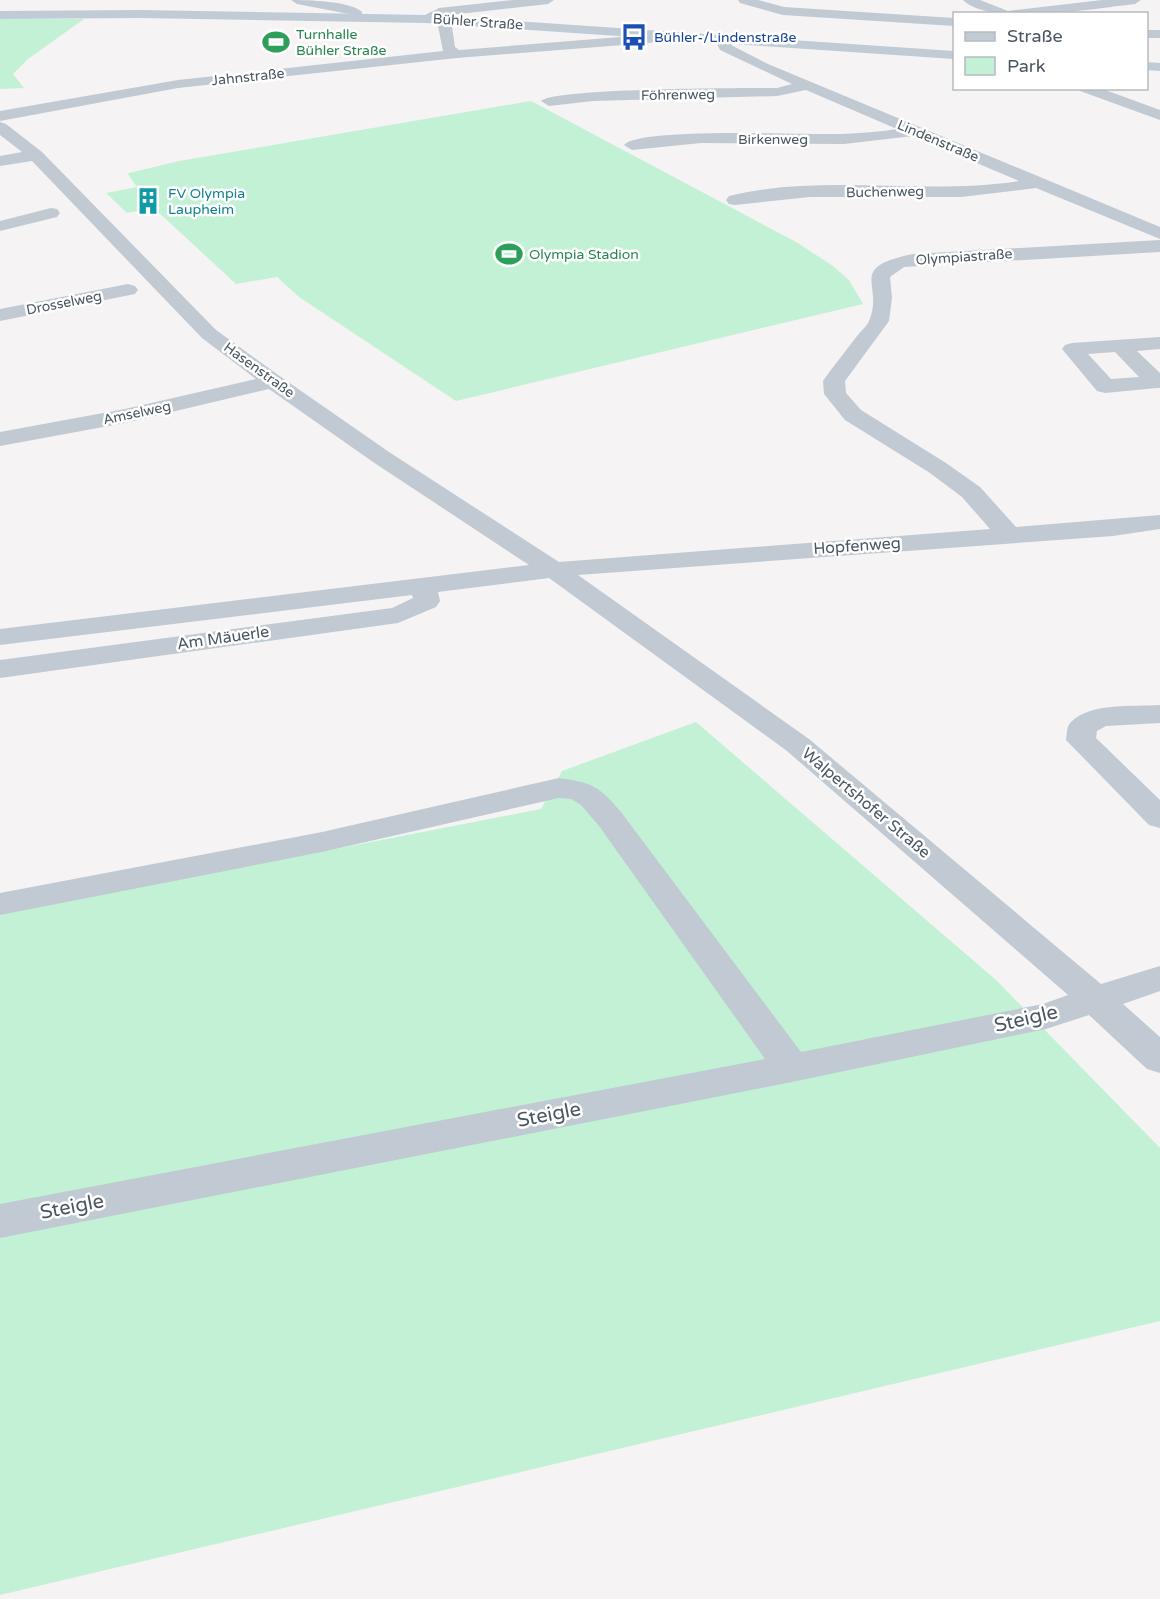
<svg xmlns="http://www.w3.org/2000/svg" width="1160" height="1599" font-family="'Varela Round',sans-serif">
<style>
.green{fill:#c3f1d5}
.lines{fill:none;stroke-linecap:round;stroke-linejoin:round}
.street{fill:#c1cad2;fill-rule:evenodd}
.secondary{fill:#c1cbd6;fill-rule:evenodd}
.labels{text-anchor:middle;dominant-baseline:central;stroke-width:5;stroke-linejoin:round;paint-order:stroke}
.far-street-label{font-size:14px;fill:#4a5661;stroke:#fff}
.far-leisure-label{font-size:14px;fill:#27864d;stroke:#fff;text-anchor:start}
.far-transit-label{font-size:14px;fill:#164399;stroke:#fff;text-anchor:start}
.far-culture-label{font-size:14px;fill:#0d838f;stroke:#fff;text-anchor:start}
.street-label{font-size:16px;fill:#4a5661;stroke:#fff}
.near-street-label{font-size:20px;fill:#4a5661;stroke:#fff}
</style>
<rect width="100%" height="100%" fill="#f5f3f3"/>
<path class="green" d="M 0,19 L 84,19 L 28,59 L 13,74 L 24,88 L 0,89 Z
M 531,101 L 796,242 L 833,266 L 849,280 L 863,304 L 456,401 L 299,297 L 277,277 L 236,284 L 154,208 L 127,213 L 106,193 L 137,187 L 128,174 L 129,173 L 179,161 Z
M 696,722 L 996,980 L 1160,1148 L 1160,1321 L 0,1595 L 0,914 L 541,809 L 562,771 Z"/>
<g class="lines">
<path class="street" d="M 291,0 C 308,0 350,1 362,12 L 362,17 L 355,21 L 350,20 L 349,14 L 297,4 Z
M 513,0 L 554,0 L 548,4 L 441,16 L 429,20 L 423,16 L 439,8 Z
M 738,0 L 758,0 L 784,7 L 954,18 L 954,26 L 783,15 L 740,3 Z
M 963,0 L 980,0 L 1008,11 L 1102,0 L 1141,0 L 1135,4 C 1098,8 989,27 963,0 Z
M 451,16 L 458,20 L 452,27 L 455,47 L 459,50 L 645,35 L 653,31 L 660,35 L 654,42 L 649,43 L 457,58 L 178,88 L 0,121 L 0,111 L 178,80 L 443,51 L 438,26 L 446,17 Z
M 1146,30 L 1160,30 L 1160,38 L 1146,38 Z
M 727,36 L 734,40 L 731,45 L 768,64 L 1160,227 L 1160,239 L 1036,188 L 961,197 L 810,197 L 735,205 L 729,204 L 726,200 L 729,196 C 823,173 923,196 1019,181 L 913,136 L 844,144 L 701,143 L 632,150 L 624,145 C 638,127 810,135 842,134 C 860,133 879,132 897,129 L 806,90 L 777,96 L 593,101 L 549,106 L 541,101 C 553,88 747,88 777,88 L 792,84 L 720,50 L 717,44 L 722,37 Z
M 1078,88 L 1100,88 L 1160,110 L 1160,120 L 1080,91 Z
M 0,122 L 6,124 L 42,152 L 216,330 L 281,377 L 389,452 L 559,562 L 990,529 L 962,497 L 930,473 L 845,420 L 824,394 L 823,381 C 834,365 846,351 857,336 C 861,331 867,326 869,321 C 885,284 845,268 913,254 L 1160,240 L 1160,252 L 904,267 L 890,277 L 892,298 L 889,321 L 845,381 L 846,393 L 861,410 L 946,463 L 980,487 L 1016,527 L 1160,515 L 1160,529 L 1113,536 L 578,575 L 809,739 L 1101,984 L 1160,966 L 1160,991 L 1123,1004 L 1160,1037 L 1160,1073 L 1147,1069 L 1089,1015 L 1046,1029 L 792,1082 L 0,1238 L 0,1204 L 765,1059 L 599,826 L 581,805 L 571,799 L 559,798 L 322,852 L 0,915 L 0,893 L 322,832 L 559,778 C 593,783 599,786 621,812 L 801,1052 L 1043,1004 L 1068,995 L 787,751 L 549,578 L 438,592 L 440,601 L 436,607 L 398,623 L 0,678 L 0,660 L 392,608 L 413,598 L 412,595 L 0,645 L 0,629 L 529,565 L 373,462 L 269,389 L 125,423 L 0,446 L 0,432 L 125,409 L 256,379 L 202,338 L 32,161 L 0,166 L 0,156 L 22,152 L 0,135 Z
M 51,208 L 57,209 L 60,213 L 57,217 L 0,231 L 0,221 Z
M 128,284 L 135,286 L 138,290 L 135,294 L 0,321 L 0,309 Z
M 1160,337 L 1160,349 L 1137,351 L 1160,373 L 1160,388 L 1157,388 L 1105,393 L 1097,391 L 1062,349 L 1065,345 L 1072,343 ZM 1115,352 L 1139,377 L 1111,379 L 1088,354 Z
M 1160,705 L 1160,723 L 1106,726 L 1097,731 L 1096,738 L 1160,800 L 1160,828 L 1149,825 L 1066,740 C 1067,734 1066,727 1071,722 C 1091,702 1134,707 1160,705 Z"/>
<path class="secondary" d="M 141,10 L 426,15 L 954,51 L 954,59 L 426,23 L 141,18 L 0,19 L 0,11 Z
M 1146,62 L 1160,63 L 1160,71 L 1146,70 Z"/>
</g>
<defs>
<symbol id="bus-bare" viewBox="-9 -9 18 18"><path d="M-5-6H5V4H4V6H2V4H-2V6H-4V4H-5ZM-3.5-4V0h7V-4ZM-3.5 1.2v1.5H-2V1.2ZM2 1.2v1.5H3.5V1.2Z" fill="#1a4fb4" stroke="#fff" stroke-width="2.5" paint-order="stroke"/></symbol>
<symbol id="stadium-bare" viewBox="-9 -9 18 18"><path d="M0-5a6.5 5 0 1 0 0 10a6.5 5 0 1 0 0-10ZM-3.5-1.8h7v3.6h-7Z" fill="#2e9e5b" stroke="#fff" stroke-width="2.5" paint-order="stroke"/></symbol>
<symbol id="building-bare" viewBox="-9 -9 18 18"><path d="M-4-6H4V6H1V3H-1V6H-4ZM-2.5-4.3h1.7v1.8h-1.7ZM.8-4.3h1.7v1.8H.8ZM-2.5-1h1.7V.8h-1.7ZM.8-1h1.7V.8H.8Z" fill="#0f9aa8" stroke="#fff" stroke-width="2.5" paint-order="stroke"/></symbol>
</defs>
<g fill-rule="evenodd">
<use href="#bus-bare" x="615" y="18" width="38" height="38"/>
<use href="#stadium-bare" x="257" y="23" width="38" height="38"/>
<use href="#building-bare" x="129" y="182" width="38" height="38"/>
<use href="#stadium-bare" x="490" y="235" width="38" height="38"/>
</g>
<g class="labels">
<g class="far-street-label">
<text transform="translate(478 22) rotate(4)">Bühler Straße</text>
<text transform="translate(248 77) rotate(-6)">Jahnstraße</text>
<text transform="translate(678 95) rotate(-1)">Föhrenweg</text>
<text x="773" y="139">Birkenweg</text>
<text transform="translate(938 141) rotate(23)">Lindenstraße</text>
<text transform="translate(885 192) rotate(-1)">Buchenweg</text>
<text transform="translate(964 257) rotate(-4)">Olympiastraße</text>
<text transform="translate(64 303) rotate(-11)">Drosselweg</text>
<text transform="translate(259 370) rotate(36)">Hasenstraße</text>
<text transform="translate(137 413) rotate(-12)">Amselweg</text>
</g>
<g class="far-leisure-label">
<text x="296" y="34">Turnhalle<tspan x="296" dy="16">Bühler Straße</tspan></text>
<text x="529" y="254">Olympia Stadion</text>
</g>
<g class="far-transit-label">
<text x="654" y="37">Bühler-/Lindenstraße</text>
</g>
<g class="far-culture-label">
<text x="168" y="193">FV Olympia<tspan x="168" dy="16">Laupheim</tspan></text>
</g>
<g class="street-label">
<text transform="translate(857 546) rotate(-4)">Hopfenweg</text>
<text transform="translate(223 638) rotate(-8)">Am Mäuerle</text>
<text transform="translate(866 803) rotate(40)">Walpertshofer Straße</text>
</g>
<g class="near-street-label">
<text transform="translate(1026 1019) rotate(-13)">Steigle</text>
<text transform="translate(549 1115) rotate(-11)">Steigle</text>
<text transform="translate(72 1207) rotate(-11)">Steigle</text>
</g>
</g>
<rect x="953" y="12" width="195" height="78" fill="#ffffff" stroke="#b7bbc0" stroke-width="1.5"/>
<rect x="965" y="32" width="30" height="9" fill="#c1cbd6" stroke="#b7bbc0" stroke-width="1.5"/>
<text x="1007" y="42" font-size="18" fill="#4a5661">Straße</text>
<rect x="965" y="57" width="30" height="18" fill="#c3f1d5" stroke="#b7bbc0" stroke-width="1.5"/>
<text x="1007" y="72" font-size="18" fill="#4a5661">Park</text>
</svg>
